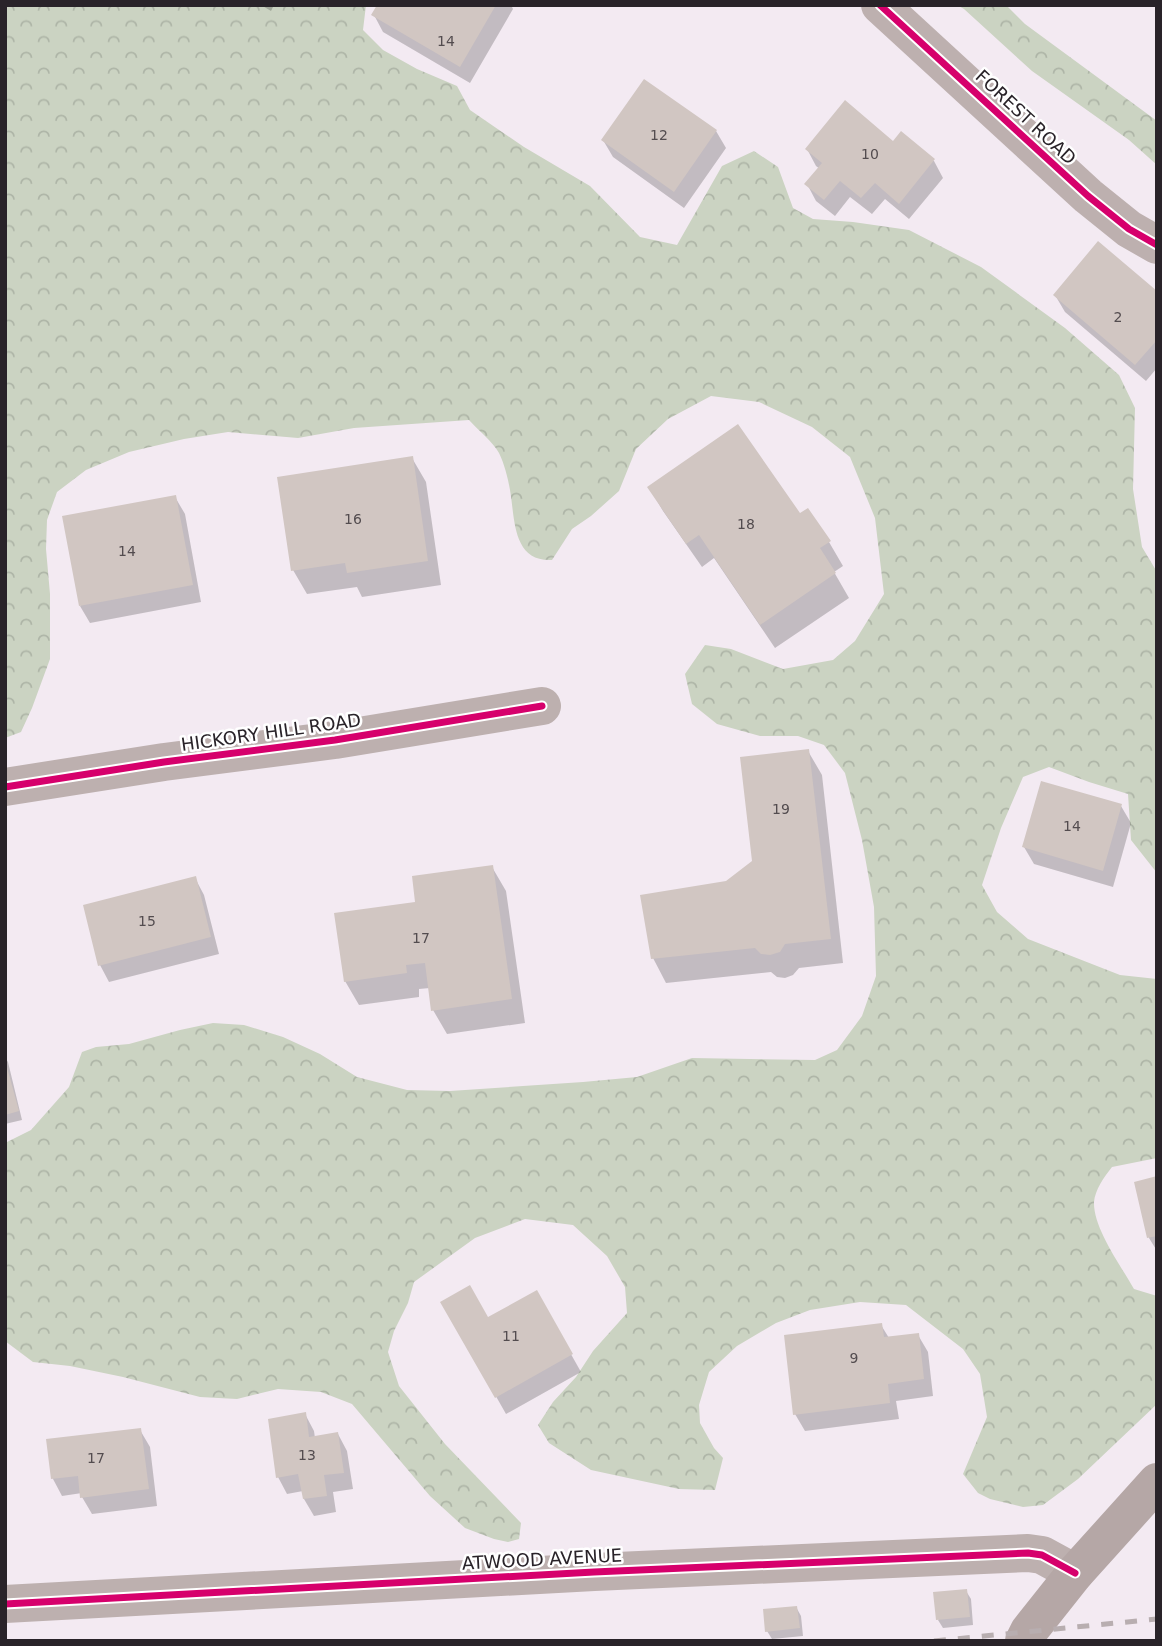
<svg xmlns="http://www.w3.org/2000/svg" width="1162" height="1646" font-family="'DejaVu Sans',sans-serif">
<style>
.forest{fill:url(#forest-crowns)}
.shadow{fill:#0003}
.building{fill:#d1c6c2}
.lines{fill:none;stroke-linecap:round;stroke-linejoin:round}
.minor{stroke:#bdb0af;stroke-width:38}
.major{stroke:#b5a7a6;stroke-width:38}
.rail{stroke:#b8aeb0;stroke-width:5;stroke-dasharray:12 12;stroke-linecap:butt}
.cycleway-casing{stroke:#fff;stroke-width:11}
.cycleway{stroke:#d6006c;stroke-width:7}
.labels{text-anchor:middle;dominant-baseline:central;stroke-width:5;stroke-linejoin:round;paint-order:stroke}
.number-label{font-size:14px;fill:#534c4f}
.street-label{font-size:18px;fill:#292329;stroke:#fff}
</style>
<defs>
<pattern id="forest-crowns" width="20" height="18" patternUnits="userSpaceOnUse" patternTransform="scale(1.75)"><rect width="20" height="18" fill="#cbd3c2"/><path d="M2 6a3 3 0 1 1 6 0M12 15a3 3 0 1 1 6 0" fill="none" stroke="#aeb5a7"/></pattern>
</defs>
<rect width="100%" height="100%" fill="#f3eaf2"/>
<path class="forest" d="M 5,5 L 366,5 L 363,30 L 383,50 L 417,69 L 457,86 L 470,110 L 524,147 L 590,186 L 640,237 L 677,245 L 722,166 L 754,151 L 778,167 L 793,208 L 813,219 L 853,222 L 909,230 L 981,267 L 1065,328 L 1119,375 L 1135,408 L 1133,489 L 1142,547 L 1157,572 L 1157,873 L 1131,840 L 1128,794 L 1089,782 L 1049,767 L 1023,777 L 1001,828 L 982,885 L 997,912 L 1028,939 L 1120,975 L 1157,979 L 1157,1158 L 1112,1167 C 1104,1177 1095,1190 1094,1202 C 1093,1228 1121,1266 1134,1289 L 1157,1296 L 1157,1404 L 1078,1479 L 1043,1505 L 1023,1507 L 990,1499 L 978,1493 L 963,1474 L 987,1417 L 980,1374 L 963,1349 L 906,1305 L 860,1302 L 810,1310 L 776,1323 L 737,1346 L 709,1372 L 699,1405 L 700,1423 L 714,1448 L 723,1458 L 715,1490 L 679,1489 L 591,1470 L 549,1443 L 538,1425 L 553,1402 L 576,1377 L 593,1351 L 627,1313 L 625,1287 L 607,1256 L 573,1225 L 525,1219 L 475,1238 L 414,1282 L 408,1303 L 394,1331 L 388,1352 L 399,1386 L 445,1444 L 521,1523 L 519,1539 L 508,1542 L 494,1539 L 465,1528 L 430,1496 L 352,1404 L 321,1392 L 278,1389 L 237,1399 L 200,1397 L 123,1377 L 70,1366 L 33,1362 L 5,1341 L 5,1143 L 31,1130 L 69,1087 L 82,1052 L 96,1047 L 129,1044 L 180,1030 L 213,1023 L 244,1025 L 283,1037 L 320,1054 L 357,1077 L 407,1090 L 450,1091 L 583,1082 L 637,1077 L 692,1058 L 815,1060 L 837,1050 L 862,1016 L 876,976 L 874,907 L 862,840 L 845,773 L 824,745 L 798,736 L 760,736 L 717,724 L 692,704 L 685,674 L 705,645 L 731,649 L 783,669 L 833,660 L 855,641 L 884,594 L 875,518 L 850,457 L 812,427 L 759,402 L 711,396 L 668,419 L 636,449 L 619,491 L 591,516 L 572,529 L 552,560 C 512,562 515,518 510,490 C 508,478 504,463 499,453 C 493,442 477,429 469,420 L 354,428 L 298,438 L 228,432 L 184,439 L 129,452 L 86,470 L 57,492 L 47,520 L 46,549 L 50,594 L 50,659 L 32,708 L 21,732 L 5,738 Z
M 957,5 L 1006,5 L 1025,24 L 1157,121 L 1157,165 L 1129,140 L 1032,71 L 964,9 Z"/>
<path class="shadow" d="M 261,5 L 274,5 L 271,11 Z
M 379,5 L 511,5 L 513,9 L 470,83 L 383,32 L 374,15 Z
M 716,131 L 726,148 L 684,208 L 613,157 L 603,140 Z
M 894,143 L 934,161 L 943,178 L 909,219 L 885,199 L 872,214 L 850,197 L 835,216 L 816,201 L 807,184 L 820,169 L 816,166 L 807,149 Z
M 1157,293 L 1157,368 L 1146,381 L 1065,312 L 1055,295 Z
M 412,458 L 426,482 L 441,585 L 362,597 L 357,587 L 307,594 L 293,570 Z
M 649,487 L 800,516 L 829,542 L 843,566 L 834,572 L 849,598 L 775,648 L 714,558 L 702,567 L 663,511 Z
M 175,497 L 185,514 L 201,602 L 90,623 L 80,606 Z
M 808,751 L 822,775 L 843,963 L 799,968 L 793,975 L 785,978 L 777,977 L 771,972 L 666,983 L 653,958 L 726,883 L 753,862 Z
M 1121,806 L 1131,823 L 1113,887 L 1034,864 L 1024,847 Z
M 492,867 L 506,891 L 525,1023 L 447,1034 L 433,1010 L 430,988 L 419,989 L 419,997 L 359,1005 L 345,981 L 417,903 Z
M 195,878 L 204,895 L 219,954 L 109,982 L 100,965 Z
M 5,1057 L 8,1062 L 22,1120 L 5,1124 Z
M 1157,1178 L 1157,1251 L 1149,1238 L 1136,1183 Z
M 536,1292 L 581,1372 L 506,1414 L 443,1303 L 487,1319 Z
M 881,1325 L 889,1338 L 918,1335 L 928,1352 L 933,1396 L 896,1401 L 899,1419 L 805,1431 L 795,1414 Z
M 305,1414 L 314,1431 L 315,1438 L 338,1434 L 347,1451 L 353,1489 L 333,1492 L 336,1512 L 314,1516 L 304,1499 L 303,1491 L 287,1494 L 278,1477 Z
M 140,1430 L 150,1447 L 157,1506 L 92,1514 L 82,1497 L 82,1493 L 62,1496 L 53,1479 L 48,1441 Z
M 966,1591 L 971,1599 L 973,1625 L 943,1628 L 938,1620 Z
M 796,1607 L 801,1616 L 803,1636 L 772,1639 L 767,1631 Z"/>
<path class="building" d="M 377,5 L 496,5 L 460,67 L 371,15 Z
M 644,79 L 717,130 L 674,192 L 601,140 Z
M 845,100 L 893,141 L 901,131 L 935,159 L 899,204 L 875,183 L 861,198 L 840,181 L 824,200 L 804,184 L 822,163 L 805,149 Z
M 1098,241 L 1157,291 L 1157,340 L 1135,365 L 1053,295 Z
M 738,424 L 800,513 L 808,508 L 831,541 L 820,548 L 836,573 L 760,625 L 699,535 L 686,544 L 647,487 Z
M 413,456 L 428,561 L 347,573 L 345,563 L 291,571 L 277,477 Z
M 176,495 L 193,585 L 79,606 L 62,516 Z
M 809,749 L 831,939 L 785,944 L 780,952 L 770,955 L 761,954 L 755,948 L 651,959 L 640,895 L 726,881 L 752,861 L 740,757 Z
M 1041,781 L 1122,804 L 1103,871 L 1022,847 Z
M 493,865 L 512,999 L 431,1011 L 425,963 L 406,965 L 407,973 L 344,982 L 334,913 L 415,902 L 412,876 Z
M 196,876 L 211,937 L 98,966 L 83,905 Z
M 5,1060 L 19,1111 L 5,1115 Z
M 1157,1176 L 1157,1236 L 1147,1238 L 1134,1182 Z
M 470,1285 L 488,1317 L 537,1290 L 573,1354 L 495,1398 L 440,1302 Z
M 882,1323 L 884,1337 L 919,1333 L 924,1379 L 888,1384 L 890,1403 L 793,1415 L 784,1335 Z
M 306,1412 L 309,1437 L 338,1432 L 344,1473 L 324,1475 L 327,1496 L 303,1499 L 298,1474 L 276,1478 L 268,1419 Z
M 141,1428 L 149,1489 L 80,1498 L 78,1476 L 51,1479 L 46,1439 Z
M 967,1589 L 970,1617 L 936,1620 L 933,1592 Z
M 797,1606 L 800,1628 L 765,1632 L 763,1609 Z"/>
<g class="lines">
<path class="minor" d="M 880,5 L 1088,196 L 1129,229 L 1157,245
M 5,787 L 164,762 L 335,740 L 542,706
M 5,1604 L 594,1572 L 1028,1553 L 1042,1555 L 1075,1573"/>
<path class="major" d="M 1024,1641 L 1029,1631 L 1075,1573 L 1157,1482"/>
<path class="rail" d="M 934,1641 L 1157,1619"/>
<defs>
<path id="cycleway" d="M 880,5 L 1088,196 L 1129,229 L 1157,245
M 5,787 L 164,762 L 335,740 L 542,706
M 5,1604 L 594,1572 L 1028,1553 L 1042,1555 L 1075,1573"/>
</defs>
<use href="#cycleway" class="cycleway-casing"/>
<use href="#cycleway" class="cycleway"/>
</g>
<g class="labels">
<g class="number-label">
<text x="446" y="41">14</text>
<text x="659" y="135">12</text>
<text x="870" y="154">10</text>
<text x="1118" y="317">2</text>
<text x="353" y="519">16</text>
<text x="746" y="524">18</text>
<text x="127" y="551">14</text>
<text x="781" y="809">19</text>
<text x="1072" y="826">14</text>
<text x="147" y="921">15</text>
<text x="421" y="938">17</text>
<text x="511" y="1336">11</text>
<text x="854" y="1358">9</text>
<text x="307" y="1455">13</text>
<text x="96" y="1458">17</text>
</g>
<g class="street-label">
<text transform="translate(1026 117) rotate(43)">FOREST ROAD</text>
<text transform="translate(271 732) rotate(-8)">HICKORY HILL ROAD</text>
<text transform="translate(542 1559) rotate(-3)">ATWOOD AVENUE</text>
</g>
</g>
<rect width="1162" height="1646" fill="none" stroke="#292329" stroke-width="14"/>
</svg>
